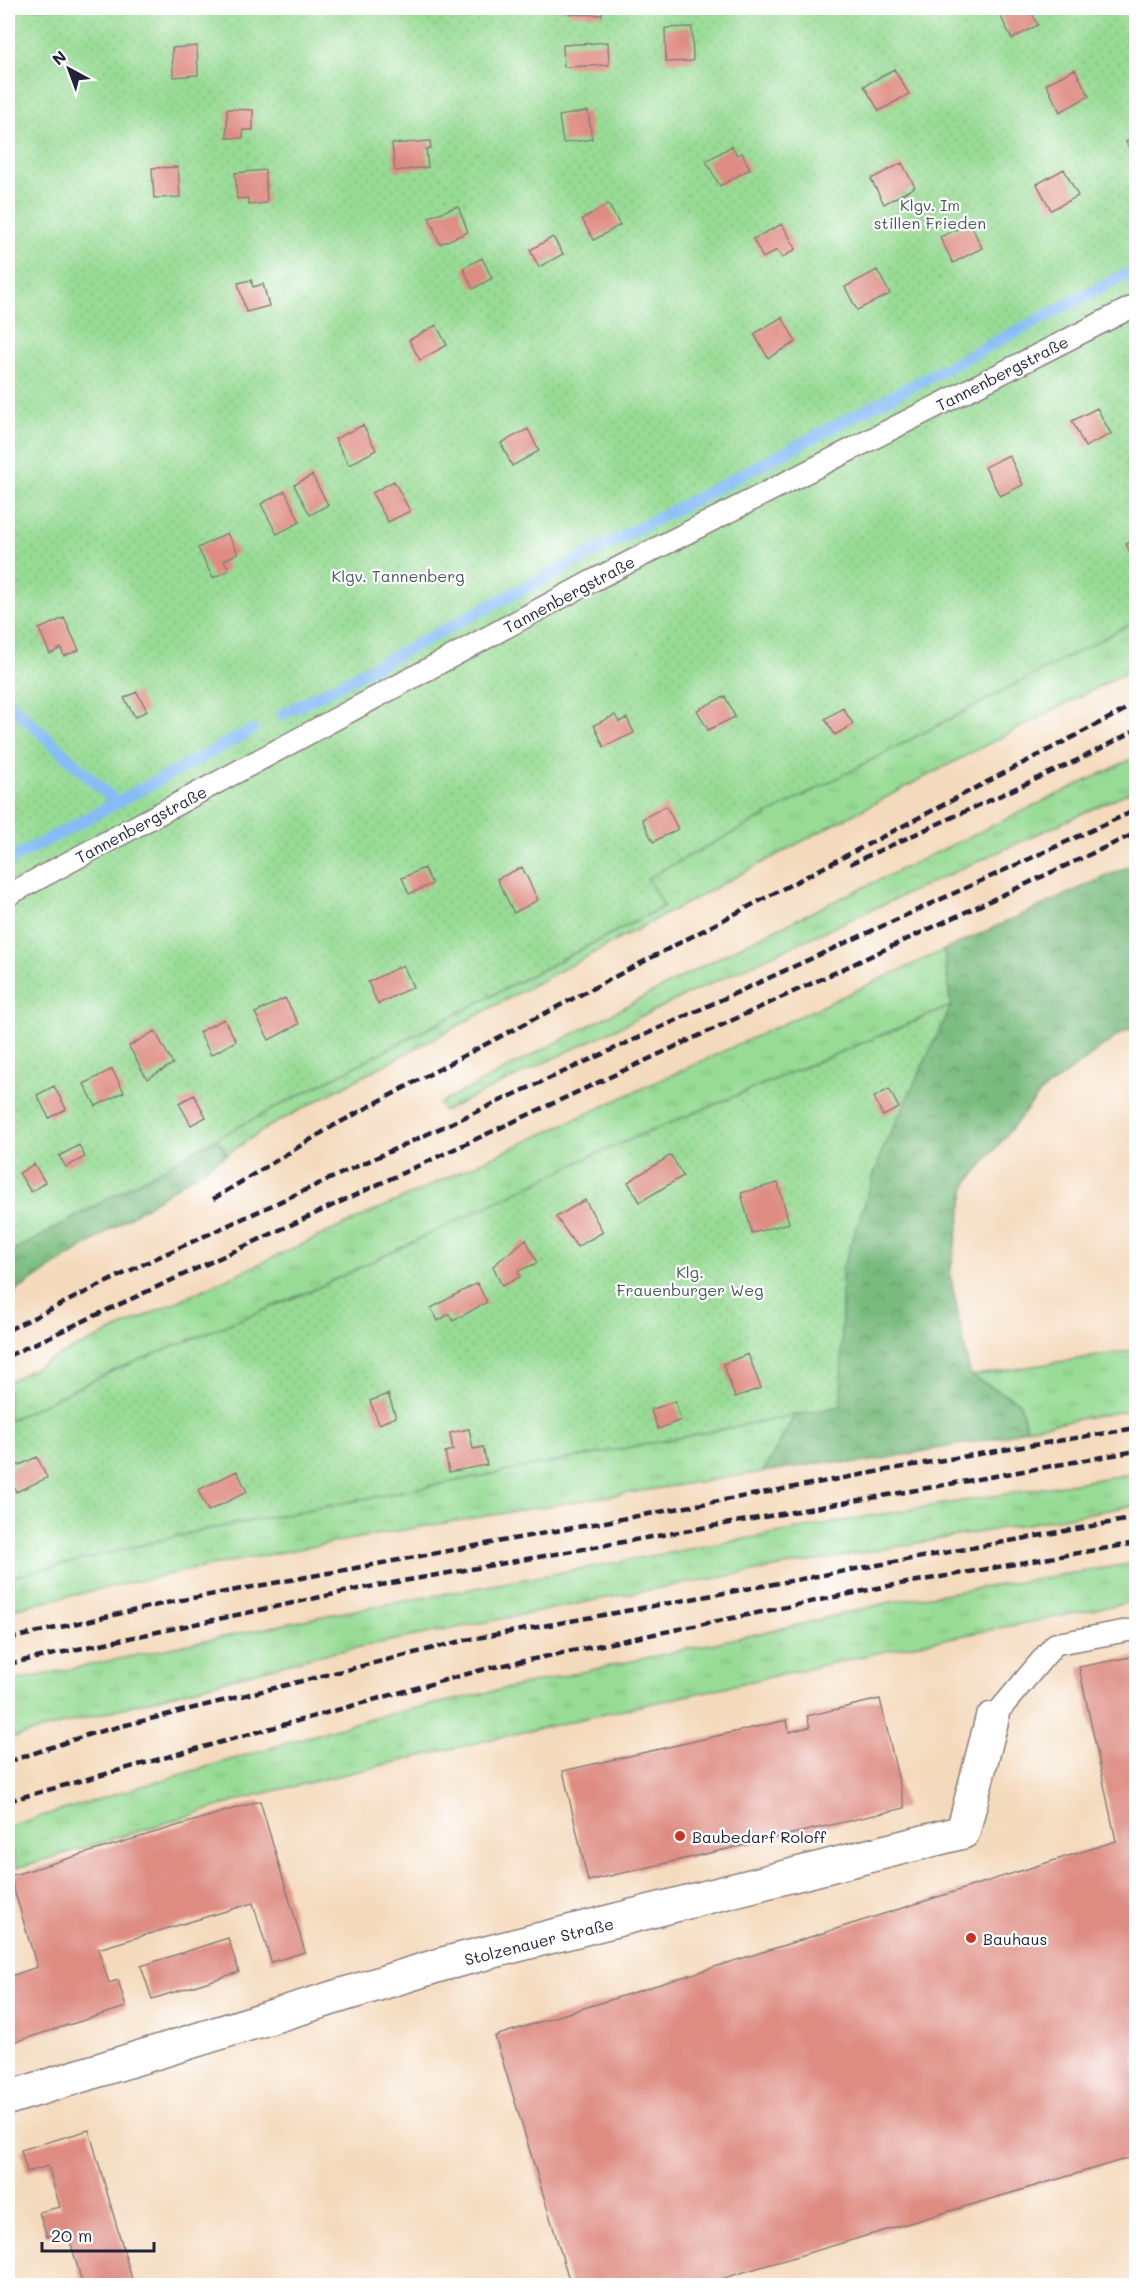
<svg xmlns="http://www.w3.org/2000/svg" width="1144" height="2293" font-family="Mali,sans-serif">
<style>
.grass{fill:url(#grass-tufts);stroke:#5c7e68;stroke-width:1.5}
.forest{fill:url(#forest-crowns);stroke:#4e6e5c;stroke-width:1.5}
.park{fill:url(#park-dots);stroke:#5c7e68;stroke-width:1.5}
.lines{fill:none;stroke-linecap:round;stroke-linejoin:round}
.stream{stroke:#86bbf5;stroke-width:12}
.building{fill:#de8c82}
.service-casing{stroke:#8b7e7c;stroke-width:24}
.minor-casing{stroke:#8b7e7c;stroke-width:36}
.service{stroke:#fff;stroke-width:21}
.minor{stroke:#fff;stroke-width:33}
.rail{stroke:#22223b;stroke-width:4.5;stroke-dasharray:9 4.5;stroke-linecap:butt}
.poi-dot{fill:#c8321e;stroke:#fff;stroke-width:2}
.labels{text-anchor:middle;dominant-baseline:central;stroke-width:4.5;stroke-linejoin:round;paint-order:stroke}
.park-label{font-size:16px;fill:#455a56;stroke:#fff}
.street-label{font-size:16px;fill:#22223b;stroke:#fff}
.poi-label{font-size:16px;fill:#22223b;stroke:#fff;text-anchor:start}
</style>
<defs>
<pattern id="grass-tufts" width="24" height="20" patternUnits="userSpaceOnUse" patternTransform="scale(1.5)"><rect width="24" height="20" fill="#97db94"/><path d="M3 7l-1-3M5 7V3M7 7l1-3M15 17l-1-3M17 17v-4M19 17l1-3" fill="none" stroke="#82bc80"/></pattern>
<pattern id="forest-crowns" width="20" height="18" patternUnits="userSpaceOnUse" patternTransform="scale(1.5)"><rect width="20" height="18" fill="#79bb7e"/><path d="M2 6a3 3 0 1 1 6 0M12 15a3 3 0 1 1 6 0" fill="none" stroke="#639868"/></pattern>
<pattern id="park-dots" width="8" height="8" patternUnits="userSpaceOnUse" patternTransform="scale(1.5)"><rect width="8" height="8" fill="#97db94"/><path d="M2 2h.1M6 6h.1" fill="none" stroke="#82bc80" stroke-width="1.8" stroke-linecap="round"/></pattern>
</defs>
<rect width="100%" height="100%" fill="#fff"/>
<filter id="ink" filterUnits="userSpaceOnUse"><feTurbulence type="fractalNoise" baseFrequency=".0167" numOctaves="2"/><feDisplacementMap in="SourceGraphic" scale="12" xChannelSelector="R" yChannelSelector="G"/><feConvolveMatrix kernelMatrix="1 2 1 2 8 2 1 2 1" color-interpolation-filters="sRGB"/></filter>
<filter id="wash" filterUnits="userSpaceOnUse"><feTurbulence type="fractalNoise" baseFrequency=".008" numOctaves="4" result="noise"/><feDisplacementMap in="SourceGraphic" scale="24" xChannelSelector="R" yChannelSelector="G"/><feGaussianBlur stdDeviation="1.35" result="paint"/><feColorMatrix in="noise" values="0 0 0 0 0 0 0 0 0 0 0 0 0 0 0 0 0 1.4 0 .05"/><feComposite in="paint" operator="in"/></filter>
<g filter="url(#wash)">
<rect width="100%" height="100%" fill="#f4dabc"/>
<path class="grass" d="M 1136,621 L 1136,667 L 827,828 L 268,1127 L 227,1154 L 217,1138 L 663,907 L 647,878 Z
M 1136,757 L 1136,789 L 705,986 L 444,1111 L 439,1104 L 747,943 Z
M 944,950 L 951,1006 L 596,1154 L 311,1291 L 115,1370 L 8,1421 L 8,1382 L 54,1358 Z
M 1136,1350 L 1136,1409 L 1027,1428 L 1019,1402 L 971,1376 Z
M 795,1415 L 763,1472 C 510,1511 256,1551 8,1610 L 8,1578 L 194,1532 Z
M 1136,1473 L 1136,1505 L 642,1591 L 315,1656 L 8,1739 L 8,1682 L 328,1615 L 870,1516 Z
M 1136,1563 L 1136,1601 L 904,1647 L 501,1737 L 257,1795 L 17,1868 L 8,1837 L 8,1826 L 371,1718 L 806,1623 L 886,1603 Z"/>
<path class="forest" d="M 1136,863 L 1136,1026 L 1123,1032 L 1041,1092 L 966,1185 L 950,1274 L 970,1375 L 1019,1402 L 1027,1428 L 1005,1436 L 860,1463 L 827,1462 L 763,1472 L 795,1415 L 841,1406 L 842,1270 L 882,1151 L 951,1006 L 944,950 Z
M 217,1138 L 227,1154 L 8,1296 L 8,1254 Z"/>
<path class="park" d="M 8,8 L 1136,8 L 1136,621 L 647,878 L 664,906 L 217,1138 L 8,1254 Z
M 951,1006 L 882,1151 L 842,1270 L 841,1406 L 194,1532 L 8,1578 L 8,1421 L 115,1370 L 311,1291 L 596,1154 Z"/>
<g class="lines">
<path class="stream" d="M 8,702 L 117,803
M 283,714 L 1136,269
M 8,861 L 252,730"/>
</g>
<g id="blocks">
<path class="building" d="M 569,8 L 602,8 L 602,15 L 569,14 Z
M 1014,8 L 1029,8 L 1038,25 L 1012,39 L 1000,15 Z
M 692,27 L 693,61 L 666,62 L 665,28 Z
M 608,42 L 609,65 L 564,67 L 563,45 Z
M 197,46 L 198,75 L 173,77 L 172,48 Z
M 894,69 L 909,94 L 879,111 L 864,86 Z
M 1075,69 L 1089,96 L 1060,112 L 1046,84 Z
M 227,109 L 253,110 L 253,130 L 243,130 L 243,138 L 227,138 Z
M 588,111 L 592,139 L 563,143 L 559,116 Z
M 1136,137 L 1136,162 L 1126,142 Z
M 430,141 L 431,148 L 426,149 L 428,167 L 395,171 L 392,144 Z
M 732,146 L 737,155 L 742,153 L 750,169 L 720,186 L 706,161 Z
M 902,163 L 915,187 L 884,204 L 871,179 Z
M 178,167 L 180,197 L 154,198 L 152,168 Z
M 1064,169 L 1078,196 L 1051,210 L 1037,184 Z
M 265,170 L 267,203 L 249,205 L 248,198 L 237,199 L 235,173 Z
M 608,204 L 620,225 L 594,240 L 582,219 Z
M 458,206 L 468,232 L 440,244 L 429,217 Z
M 970,223 L 982,248 L 953,263 L 940,237 Z
M 782,224 L 796,249 L 782,258 L 777,250 L 763,258 L 753,239 Z
M 553,237 L 563,254 L 539,267 L 530,250 Z
M 482,258 L 492,278 L 473,289 L 463,268 Z
M 877,270 L 890,294 L 857,310 L 845,287 Z
M 251,280 L 253,287 L 263,284 L 269,306 L 246,312 L 238,283 Z
M 782,317 L 796,342 L 768,358 L 754,334 Z
M 436,325 L 447,345 L 420,360 L 409,340 Z
M 1097,408 L 1111,434 L 1085,447 L 1072,421 Z
M 363,425 L 376,450 L 349,465 L 335,439 Z
M 528,429 L 539,451 L 512,466 L 501,443 Z
M 1009,455 L 1023,485 L 1000,496 L 985,467 Z
M 312,475 L 328,505 L 310,515 L 294,485 Z
M 394,481 L 410,511 L 388,522 L 372,493 Z
M 285,491 L 300,522 L 277,534 L 261,504 Z
M 227,533 L 238,553 L 224,560 L 229,570 L 213,578 L 198,548 Z
M 1136,539 L 1136,565 L 1126,544 Z
M 64,618 L 79,650 L 64,656 L 61,648 L 50,654 L 39,629 Z
M 137,692 L 147,711 L 135,717 L 124,698 Z
M 725,696 L 735,717 L 708,730 L 697,710 Z
M 843,708 L 853,724 L 835,735 L 825,719 Z
M 615,715 L 619,722 L 627,718 L 634,733 L 604,747 L 594,725 Z
M 666,806 L 678,829 L 653,842 L 642,819 Z
M 522,867 L 538,900 L 514,913 L 497,879 Z
M 424,868 L 432,884 L 409,894 L 402,878 Z
M 403,965 L 413,987 L 378,1004 L 368,982 Z
M 285,998 L 299,1024 L 269,1040 L 255,1013 Z
M 224,1019 L 236,1041 L 211,1055 L 199,1032 Z
M 155,1031 L 173,1064 L 147,1079 L 129,1046 Z
M 112,1069 L 124,1092 L 96,1106 L 84,1084 Z
M 54,1086 L 66,1109 L 49,1118 L 37,1095 Z
M 889,1089 L 899,1108 L 883,1116 L 874,1097 Z
M 194,1095 L 206,1117 L 191,1125 L 179,1103 Z
M 79,1145 L 85,1157 L 66,1167 L 59,1156 Z
M 671,1155 L 683,1176 L 640,1202 L 628,1182 Z
M 34,1164 L 45,1182 L 31,1192 L 19,1173 Z
M 778,1183 L 789,1223 L 752,1233 L 741,1193 Z
M 585,1200 L 603,1232 L 577,1247 L 556,1217 Z
M 526,1239 L 537,1263 L 518,1271 L 520,1277 L 502,1286 L 493,1266 Z
M 477,1283 L 487,1302 L 453,1321 L 449,1314 L 438,1321 L 431,1308 Z
M 748,1354 L 761,1388 L 735,1397 L 723,1364 Z
M 388,1394 L 396,1417 L 379,1424 L 370,1401 Z
M 675,1401 L 681,1420 L 658,1429 L 651,1410 Z
M 469,1429 L 473,1449 L 483,1447 L 487,1465 L 449,1472 L 445,1452 L 453,1450 L 450,1433 Z
M 37,1457 L 47,1478 L 16,1492 L 8,1470 Z
M 237,1471 L 247,1492 L 208,1511 L 198,1490 Z
M 1136,1656 L 1136,2156 L 697,2286 L 571,2286 L 495,2036 L 1116,1841 L 1079,1667 Z
M 880,1699 L 905,1808 L 588,1881 L 563,1771 L 787,1720 L 789,1732 L 810,1727 L 807,1716 Z
M 260,1801 L 305,1952 L 271,1962 L 253,1903 L 98,1949 L 109,1983 L 118,1980 L 126,2007 L 8,2044 L 8,1977 L 37,1967 L 10,1876 Z
M 228,1938 L 239,1972 L 152,1999 L 141,1966 Z
M 89,2130 L 134,2286 L 83,2286 L 67,2230 L 47,2236 L 39,2212 L 60,2207 L 48,2166 L 27,2172 L 21,2150 Z"/>
</g>
</g>
<g filter="url(#ink)">
<use href="#blocks" fill-opacity="0" stroke="#8b7e7c" stroke-width="1.5"/>
<g class="lines">
<defs>
<path id="service" d="M 8,895 L 594,580 L 1136,305
M 992,1719 L 1055,1644 L 1136,1629"/>
<path id="minor" d="M 8,2098 L 443,1964 L 963,1832 L 992,1719"/>
</defs>
<use href="#service" class="service-casing"/>
<use href="#minor" class="minor-casing"/>
<use href="#service" class="service"/>
<use href="#minor" class="minor"/>
<path class="rail" d="M 850,864 L 1080,759 L 1136,730
M 213,1199 L 333,1126 L 469,1053 L 1136,704
M 8,1330 L 150,1261 L 1136,810
M 8,1356 L 1136,833
M 8,1639 L 171,1602 L 925,1463 L 1136,1428
M 8,1664 L 358,1589 L 1136,1451
M 8,1762 L 90,1734 L 466,1640 L 1136,1518
M 8,1801 L 485,1669 L 883,1587 L 1136,1543"/>
</g>
</g>
<g class="poi-dot">
<circle cx="680" cy="1836" r="6"/>
<circle cx="971" cy="1938" r="6"/>
</g>
<g class="labels">
<g class="park-label">
<text x="930" y="204">Klgv. Im<tspan x="930" dy="18">stillen Frieden</tspan></text>
<text x="398" y="575">Klgv. Tannenberg</text>
<text x="690" y="1271">Klg.<tspan x="690" dy="18">Frauenburger Weg</tspan></text>
</g>
<g class="street-label">
<text transform="translate(1002 373) rotate(-27)">Tannenbergstraße</text>
<text transform="translate(569 594) rotate(-28)">Tannenbergstraße</text>
<text transform="translate(141 824) rotate(-28)">Tannenbergstraße</text>
<text transform="translate(539 1941) rotate(-14)">Stolzenauer Straße</text>
</g>
<g class="poi-label">
<text x="692" y="1836">Baubedarf Roloff</text>
<text x="983" y="1938">Bauhaus</text>
</g>
</g>
<rect width="1144" height="2293" fill="none" stroke="#fff" stroke-width="30"/>
<g transform="translate(69 69) rotate(319)" stroke="#ffffff" stroke-width="4.5" paint-order="stroke">
<path d="M0-4.5L10 22L0 15L-10 22Z" fill="#22223b"/>
<text y="-9" font-size="16" font-weight="bold" text-anchor="middle" fill="#22223b">N</text>
</g>
<path d="M42 2242v9h112v-9" fill="none" stroke="#22223b" stroke-width="3"/>
<text x="51" y="2242" font-size="18" fill="#22223b" stroke="#ffffff" stroke-width="4.5" paint-order="stroke">20 m</text>
</svg>
